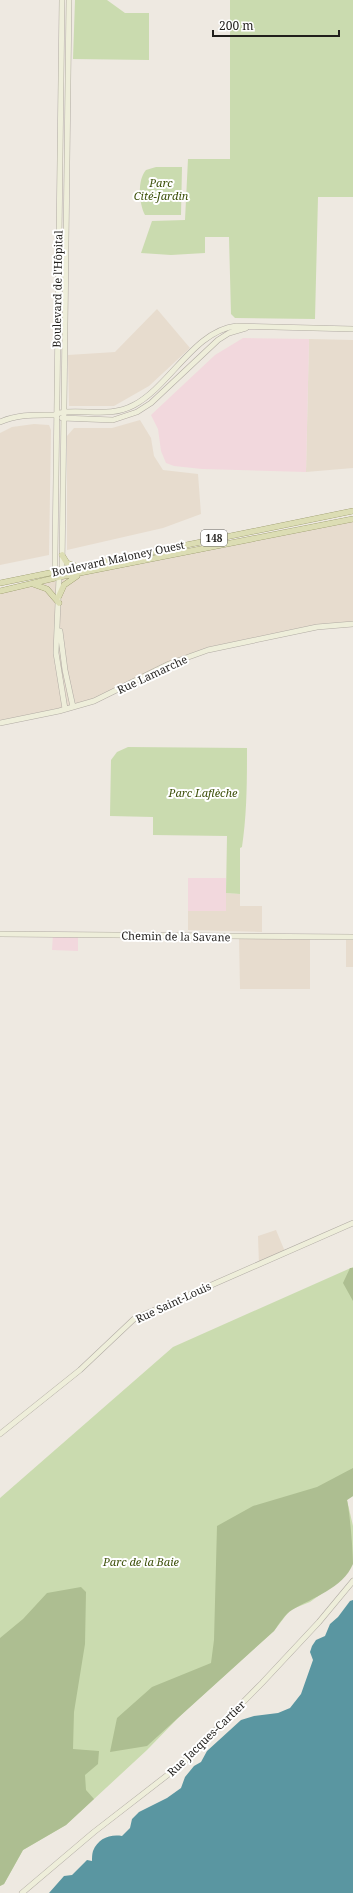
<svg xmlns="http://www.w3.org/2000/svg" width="353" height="1893" font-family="'Noto Serif',serif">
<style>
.built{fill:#e7dcce}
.education{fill:#f2d8dd}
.green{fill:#cadbaf}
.forest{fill:#adbe91}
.water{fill:#5a96a1}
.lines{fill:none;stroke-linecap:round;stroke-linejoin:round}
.secondary-casing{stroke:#b1aba4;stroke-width:6}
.primary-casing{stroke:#8c8c5e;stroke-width:6}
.secondary{stroke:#eeeeda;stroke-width:5}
.primary{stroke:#dcddb4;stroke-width:5.5}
.labels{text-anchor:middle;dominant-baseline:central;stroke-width:4;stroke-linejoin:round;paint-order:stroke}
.shield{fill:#fff;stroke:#646260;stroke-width:1}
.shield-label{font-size:10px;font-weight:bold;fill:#211f1c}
.park-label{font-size:11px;font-style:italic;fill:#3d500a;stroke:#fff}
.street-label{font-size:11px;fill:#211f1c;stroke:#fff}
</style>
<rect width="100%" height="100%" fill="#eee9e1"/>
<path class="built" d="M 157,309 L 190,348 L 149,386 L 114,406 L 69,406 L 68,355 L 115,352 Z
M 309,339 L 353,340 L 353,468 L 306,472 Z
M 140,420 L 151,438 L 154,456 L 163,470 L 198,474 L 201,514 L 163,528 L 67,550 L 67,436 L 74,428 L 112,428 Z
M 34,424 L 49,425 L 51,430 L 49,555 L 0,565 L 0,433 L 12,427 Z
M 353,519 L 353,624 L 330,625 L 189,656 L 94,701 L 0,723 L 0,591 Z
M 188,878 L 226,878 L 226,893 L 240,894 L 240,906 L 262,906 L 262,932 L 188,930 Z
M 239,937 L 310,937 L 310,989 L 240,989 Z
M 346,937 L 353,937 L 353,967 L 346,967 Z
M 276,1230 L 286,1254 L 259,1265 L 258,1236 Z"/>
<path class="education" d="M 243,338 L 309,339 L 306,472 L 202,469 L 174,466 L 166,463 L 161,451 L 158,429 L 151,415 L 215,355 Z
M 188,878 L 226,878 L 226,911 L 188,911 Z
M 53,934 L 78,935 L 78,951 L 52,950 Z"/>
<path class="green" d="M 75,0 L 107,0 L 125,13 L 149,13 L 149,60 L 73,59 Z
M 230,0 L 353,0 L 353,197 L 318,197 L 315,319 L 235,318 L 231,314 L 229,237 L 205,237 L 205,253 L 171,255 L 141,253 L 152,221 L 185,220 L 188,159 L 230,159 Z
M 156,167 L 182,167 L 181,215 L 145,215 C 139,204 137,180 146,170 Z
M 128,747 L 247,748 C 247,781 247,814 242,847 L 240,848 L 240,894 L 226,893 L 227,836 L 153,835 L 153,817 L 110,816 L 111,760 L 117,752 Z
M 353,1267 L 353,1496 L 347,1500 L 353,1526 L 353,1563 L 342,1579 L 310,1602 L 290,1610 L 274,1631 L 180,1716 L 147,1750 L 66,1825 L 23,1850 L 4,1884 L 0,1886 L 0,1498 L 173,1347 Z"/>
<path class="forest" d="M 350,1268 L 353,1268 L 353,1301 L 343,1283 Z
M 353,1468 L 353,1496 L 347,1500 C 350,1513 353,1552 353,1564 C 343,1588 312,1598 292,1610 C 285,1614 279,1624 274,1631 L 147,1746 L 110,1752 L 117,1718 L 152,1687 L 211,1663 L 214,1640 L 217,1526 L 253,1506 L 317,1487 Z
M 81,1587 L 86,1592 L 85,1644 L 74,1712 L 73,1749 L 99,1751 L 98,1764 L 85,1775 L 86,1790 L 94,1799 L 66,1825 L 23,1850 L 4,1884 L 0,1886 L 0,1638 L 23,1619 L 47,1593 Z"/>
<path class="water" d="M 353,1600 L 353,1893 L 49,1893 L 64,1876 L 72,1875 L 87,1860 L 92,1861 C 92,1858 92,1854 93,1851 C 98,1839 109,1834 122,1836 L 130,1828 L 132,1819 L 139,1812 L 167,1798 L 181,1788 L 185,1777 L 194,1766 L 201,1762 L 207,1751 L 241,1720 L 254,1716 L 278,1713 L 290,1708 L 301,1694 L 313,1660 L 310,1652 L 312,1646 L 316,1640 L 325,1636 L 330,1624 L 338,1617 L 350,1601 Z"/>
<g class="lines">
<defs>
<path id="secondary" d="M 62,418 L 113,420 L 137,412 L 151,403 L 218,340 L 229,333 L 246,328
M 0,422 C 18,414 35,415 54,415 C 58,414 61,412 65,412 C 89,410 112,417 134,405 C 170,386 194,331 236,326 L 353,329
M 58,575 L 55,571 L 55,557 L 62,0
M 60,631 L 65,670 L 73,707
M 65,709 L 56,653 L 59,577 L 62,569 L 69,0
M 0,723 L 59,711 L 94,701 L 169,664 L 208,650 L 317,627 L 353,624
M 0,934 L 353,937
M 0,1434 L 80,1370 L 134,1319 L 353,1223
M 22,1893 L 94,1832 L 183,1763 L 262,1683 L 319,1622 L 353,1581"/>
<path id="primary" d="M 62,555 L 67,563 L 76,566
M 0,583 L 353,511
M 33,584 L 47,589 L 59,603
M 0,591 L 59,577 L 353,519
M 59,596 L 64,585 L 77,576"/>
</defs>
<use href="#secondary" class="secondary-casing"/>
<use href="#primary" class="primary-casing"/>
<use href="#secondary" class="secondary"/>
<use href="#primary" class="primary"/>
</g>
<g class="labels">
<rect class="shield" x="201" y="530" width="26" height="16" rx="3"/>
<g class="shield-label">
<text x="214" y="538">148</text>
</g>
<g class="park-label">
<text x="161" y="182">Parc<tspan x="161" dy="13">Cité-Jardin</tspan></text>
<text x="203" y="792">Parc Laflèche</text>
<text x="141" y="1561">Parc de la Baie</text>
</g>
<g class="street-label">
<text transform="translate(57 289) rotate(-89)">Boulevard de l'Hôpital</text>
<text transform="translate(118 558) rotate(-12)">Boulevard Maloney Ouest</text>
<text transform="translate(152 674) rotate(-25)">Rue Lamarche</text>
<text transform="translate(176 936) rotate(1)">Chemin de la Savane</text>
<text transform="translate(173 1302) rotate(-25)">Rue Saint-Louis</text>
<text transform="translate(206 1738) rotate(-44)">Rue Jacques-Cartier</text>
</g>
</g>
<path d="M213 30v6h126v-6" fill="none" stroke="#211f1c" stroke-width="2"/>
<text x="219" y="30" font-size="12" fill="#211f1c" stroke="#ffffff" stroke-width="3" paint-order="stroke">200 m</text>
</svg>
